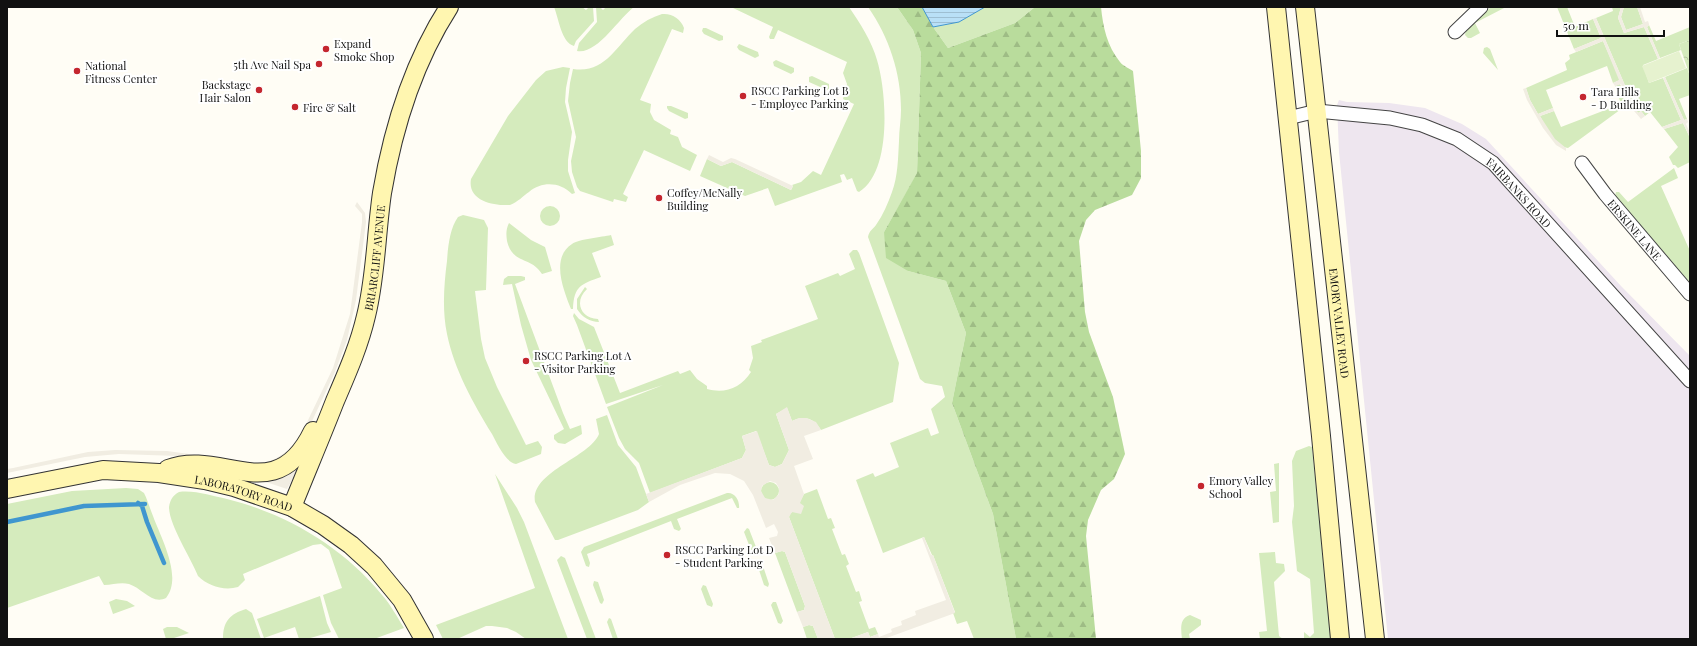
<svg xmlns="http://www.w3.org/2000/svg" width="1697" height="646" font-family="'Playfair Display',serif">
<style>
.industrial{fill:#eee6ef}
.grass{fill:#d5ebbd}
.forest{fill:url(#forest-firs)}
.park{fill:url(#park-crowns)}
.pitch{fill:#e6f2cf}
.plaza{fill:#f1ede2;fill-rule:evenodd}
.water{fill:url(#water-rules);stroke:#3f96cf}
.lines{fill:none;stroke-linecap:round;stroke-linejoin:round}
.stream{stroke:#3f96cf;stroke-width:4.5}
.street-casing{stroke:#444;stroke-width:15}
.secondary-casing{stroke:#333;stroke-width:20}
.street{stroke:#fff;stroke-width:13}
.secondary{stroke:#fff6b0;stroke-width:18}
.poi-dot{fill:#c4262e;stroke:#fff;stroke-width:1.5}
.labels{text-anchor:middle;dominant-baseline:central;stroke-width:4;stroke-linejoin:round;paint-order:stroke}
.poi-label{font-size:11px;fill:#111;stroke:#fff;text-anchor:start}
.street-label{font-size:11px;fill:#111;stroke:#fff}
</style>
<defs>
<pattern id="forest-firs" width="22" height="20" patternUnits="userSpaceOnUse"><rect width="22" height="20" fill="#b9dc9c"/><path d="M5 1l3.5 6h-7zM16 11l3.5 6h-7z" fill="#9ebc85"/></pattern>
<pattern id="park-crowns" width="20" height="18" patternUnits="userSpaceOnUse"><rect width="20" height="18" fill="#d5ebbd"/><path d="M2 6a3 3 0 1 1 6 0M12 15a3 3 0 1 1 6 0" fill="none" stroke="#b6c8a1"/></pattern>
<pattern id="water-rules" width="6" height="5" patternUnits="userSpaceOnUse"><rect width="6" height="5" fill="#b9e0f7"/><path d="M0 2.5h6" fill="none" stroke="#9ebfd3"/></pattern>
</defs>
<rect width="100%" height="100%" fill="#fffdf5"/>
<path class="industrial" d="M 1339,100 L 1347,102 L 1389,103 L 1425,108 L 1462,124 L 1486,139 L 1621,286 L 1690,356 L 1690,639 L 1388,639 L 1339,152 L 1337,105 Z"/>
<path class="grass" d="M 554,7 L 582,7 L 586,10 L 589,7 L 593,7 L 594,21 L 576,41 L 574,46 C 561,42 559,19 554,7 Z
M 596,7 L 600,7 L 603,10 L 606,7 L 634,7 C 619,18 597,55 577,51 L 579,43 L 597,22 Z
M 731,7 L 849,7 C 860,23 872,42 877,60 C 887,93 892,172 859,192 L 857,191 L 852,178 L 847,180 L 844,174 L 840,175 L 842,182 L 775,206 L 768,188 L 745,196 L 700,176 L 707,159 L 721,166 L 732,162 L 791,190 L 793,186 L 792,185 L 801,182 L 813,171 L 821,175 L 854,104 L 843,99 L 847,84 L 843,73 L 847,62 L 778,30 L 774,39 L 770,39 L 769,37 L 773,27 Z
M 868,7 L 897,7 L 913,30 L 921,53 L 917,174 L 884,232 L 908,271 L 946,281 L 966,333 L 952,403 L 993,514 L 1016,639 L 974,639 L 967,621 L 957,624 L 953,613 L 955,612 L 933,555 L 932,555 L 924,537 L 883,553 L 856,480 L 873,473 L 875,477 L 899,467 L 890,443 L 928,428 L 931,436 L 939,433 L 931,409 L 945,397 L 942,386 L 925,383 L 920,379 L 868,237 C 869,231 873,229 876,225 C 883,215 888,203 892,192 C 898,176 898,158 899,141 C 899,130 901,120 901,110 C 901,73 889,37 868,7 Z
M 985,7 L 1035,7 L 1015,23 L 948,48 L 933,27 L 959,22 Z
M 1491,7 L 1506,7 L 1475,23 L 1480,33 L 1471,38 L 1468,38 L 1465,35 L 1466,30 Z
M 1557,7 L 1567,7 L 1575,27 L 1593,19 L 1601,38 L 1574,49 Z
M 1612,7 L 1621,7 L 1618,18 L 1624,33 L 1644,27 L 1658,59 L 1643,65 L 1649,83 L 1663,78 L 1681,120 L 1662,127 L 1650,112 L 1645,116 L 1641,111 L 1638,113 L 1633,104 L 1596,18 L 1613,11 Z
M 1624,7 L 1637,7 L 1643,24 L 1626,30 L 1621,17 Z
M 662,14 C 672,13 681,19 684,28 L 683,33 L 672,29 L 640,100 L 651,104 L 650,112 L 654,120 L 671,130 L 670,134 L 678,137 L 682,147 L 697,155 L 690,171 L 644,150 L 623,194 L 628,197 L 626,202 L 614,199 L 613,202 L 580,191 L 577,187 L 572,172 L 571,161 L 576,137 L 568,101 L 570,83 L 573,69 C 604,74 616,47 635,29 C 643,22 652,17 662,14 Z
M 1649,25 L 1656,41 L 1690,27 L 1690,40 L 1679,44 L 1681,50 L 1660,58 L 1647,27 Z
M 703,28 L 706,28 L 723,36 L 723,40 L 719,41 L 704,34 L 702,31 Z
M 1603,41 L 1620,80 L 1613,83 L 1607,66 L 1546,90 L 1553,108 L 1538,114 L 1530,100 L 1526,88 L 1567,70 L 1565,63 L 1570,59 L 1569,55 Z
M 739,44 L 758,52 L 759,56 L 755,58 L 739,50 L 737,47 Z
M 1487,47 L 1490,49 L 1498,70 L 1483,53 L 1484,48 Z
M 776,60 L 794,68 L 794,72 L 791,74 L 774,66 L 773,62 Z
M 563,67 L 570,68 L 566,88 L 565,102 L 572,132 L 568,160 L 568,171 L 575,193 L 572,194 C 560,182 542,181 529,192 C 523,196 518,202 510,205 C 494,206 467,201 471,179 L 508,116 L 536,80 L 546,71 Z
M 1687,68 L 1690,76 L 1690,95 L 1679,99 L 1687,119 L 1684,120 L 1665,77 Z
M 812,76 L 829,84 L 829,89 L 827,90 L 809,82 L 809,77 Z
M 1620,84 L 1628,104 L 1568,148 C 1555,146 1546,127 1540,116 L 1554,111 L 1561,127 L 1621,104 L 1615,86 Z
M 667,106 L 671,106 L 688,113 L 688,118 L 685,119 L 669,111 L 667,108 Z
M 1683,123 L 1690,138 L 1690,162 L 1678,168 L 1675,165 L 1673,165 L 1669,157 L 1678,147 L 1664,129 Z
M 1674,168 L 1678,178 L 1661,186 L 1690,251 L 1690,283 L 1615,196 L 1616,192 L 1619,192 L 1628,202 Z
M540 216a10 10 0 1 1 20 0a10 10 0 1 1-20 0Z
M 463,215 L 484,220 L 488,228 L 486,290 L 475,291 L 481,339 L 485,358 L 497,387 L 526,445 L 538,441 L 542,447 L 541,454 L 516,464 C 505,462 497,443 492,434 C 473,403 454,369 447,334 C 442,310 444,284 447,261 C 448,246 450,228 458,217 Z
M 509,223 L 531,240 L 545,247 L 552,271 L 542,274 C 531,256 513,265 507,241 C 506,234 506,229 509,223 Z
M 611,235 L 614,245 L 592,253 L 601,277 C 581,284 574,286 573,309 L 571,309 C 564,291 550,258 572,244 C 579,239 602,237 611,235 Z
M 853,250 L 857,250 L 859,253 L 899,363 L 893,402 L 821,430 C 814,418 804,415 792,421 L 787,408 L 776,414 L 789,450 L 782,464 L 775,467 L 769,465 L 756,431 L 742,436 L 746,450 L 742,458 L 650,493 L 639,463 L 625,449 L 619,438 L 607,407 L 663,385 L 606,404 L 577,325 L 573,316 L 574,313 L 579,319 L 594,327 L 620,393 L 678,371 L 680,374 L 690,370 L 697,379 L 707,386 L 707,389 C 725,394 741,388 751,372 L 749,370 L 753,358 L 751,346 L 762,342 L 761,340 L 818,319 L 805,286 L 838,273 L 840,276 L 855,269 L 849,254 Z
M 508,276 L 521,276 L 525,277 L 525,280 L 515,284 L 563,413 L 570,429 L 581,425 L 582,434 L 565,444 L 558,443 L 554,439 L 554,435 L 564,429 L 531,360 L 521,325 L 512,284 L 503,285 L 504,279 Z
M 585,287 L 587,289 C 574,301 580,318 598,319 L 599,322 C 590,322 582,317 577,309 L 577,299 Z
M 607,415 L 618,445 L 636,467 L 649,502 L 638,510 L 558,540 L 555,540 L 535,502 C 530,472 589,458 599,434 L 596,419 Z
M 1309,446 L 1312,447 L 1331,639 L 1304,639 L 1304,632 L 1310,637 L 1314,633 L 1310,579 L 1297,571 L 1292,522 L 1294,506 L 1292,461 L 1296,451 Z
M 1279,463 L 1279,522 L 1273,523 L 1270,492 L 1276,491 L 1274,464 Z
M 495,474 L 517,508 L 524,522 L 568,639 L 526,639 L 516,632 L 507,628 L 492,626 L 486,626 L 457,639 L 443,639 L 436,625 L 535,588 Z
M761 491a9 9 0 1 1 18 0a9 9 0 1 1-18 0Z
M 126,488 L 138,489 L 144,493 C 148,501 150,509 153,516 C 161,538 183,577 166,598 C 152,605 142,588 129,584 C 120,582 113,585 104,585 L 99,576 L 7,608 L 7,504 L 72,491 Z
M 817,489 L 828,519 L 831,518 L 835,528 L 832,529 L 842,555 L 845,554 L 849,564 L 846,566 L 856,592 L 859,591 L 862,601 L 859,602 L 869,629 L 875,627 L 878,634 L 870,637 L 868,632 L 849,639 L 835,639 L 789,517 L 790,513 L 795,511 L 804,494 Z
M 179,492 C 195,490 212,496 227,499 C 287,514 343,547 382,595 C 391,605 397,617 404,628 L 374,639 L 339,639 L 331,623 L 323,595 L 342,588 L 329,550 L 321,544 L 313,545 L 243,574 L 245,580 L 238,587 C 224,591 208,586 198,576 C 191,558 169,525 169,507 C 170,500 173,495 179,492 Z
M 727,493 C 735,492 740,501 739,508 L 737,508 L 732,498 L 677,519 L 681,529 L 679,531 L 674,529 L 671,521 L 587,554 L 590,563 L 589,567 L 586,566 L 581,552 L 584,547 Z
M 747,528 L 749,529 L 756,547 L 753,551 L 751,550 L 744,532 Z
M 782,551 L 785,552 L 805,606 L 804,610 L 797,612 L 775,553 Z
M 1275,552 L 1276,563 L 1284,564 L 1285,571 L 1274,582 L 1279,636 L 1283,639 L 1260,639 L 1259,632 L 1267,631 L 1259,553 Z
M 561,556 L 565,558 L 596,639 L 587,639 L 557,560 Z
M 759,565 L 763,566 L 769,584 L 768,587 L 764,585 L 758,567 Z
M 594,581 L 598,582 L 604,600 L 602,604 L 600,603 L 593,585 Z
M 703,585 L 706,586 L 713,604 L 712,607 L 707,605 L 701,589 Z
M 320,596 L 327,623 L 331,632 L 307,639 L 299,639 L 295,627 L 264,638 L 257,619 Z
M 116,599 L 127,601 L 135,606 L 113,614 L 109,602 Z
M 773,602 L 776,602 L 783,621 L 781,624 L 778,623 L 771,605 Z
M 246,609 L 252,613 L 261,639 L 223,639 C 223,621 230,614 246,609 Z
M 1190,615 L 1201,620 L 1201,625 L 1189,634 L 1190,639 L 1182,639 C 1181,630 1179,618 1190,615 Z
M 609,618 L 611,619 L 618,639 L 613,639 L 607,622 Z
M 809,625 L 813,626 L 818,639 L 807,639 L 803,627 Z
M 167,627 L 177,627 L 189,633 L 171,639 L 166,639 L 163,629 Z"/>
<path class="forest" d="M 897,7 L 922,7 L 933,27 L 948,48 L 1015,23 L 1035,7 L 1101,7 C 1103,27 1107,46 1120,62 C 1123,66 1129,68 1133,71 L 1141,151 L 1141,178 L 1132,195 L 1095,210 L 1086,220 L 1079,241 L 1085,312 L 1089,332 L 1113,397 L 1125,454 L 1114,479 L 1101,490 L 1088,520 L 1086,536 L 1096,639 L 1016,639 L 993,514 L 952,403 L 966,333 L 946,281 L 908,271 L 886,258 L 884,232 L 917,173 L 921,53 L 913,30 Z"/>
<path class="park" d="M 1690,40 L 1690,76 L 1679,44 Z"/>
<path class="pitch" d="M 1679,51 L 1686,68 L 1649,83 L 1642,66 Z"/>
<path class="plaza" d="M 1621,7 L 1624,7 L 1621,17 L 1626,30 L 1643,24 L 1637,7 L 1640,7 L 1645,22 L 1648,21 L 1649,24 L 1649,25 L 1647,27 L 1660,58 L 1658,59 L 1644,27 L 1624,33 L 1618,18 Z
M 1596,18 L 1633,104 L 1638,113 L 1641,111 L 1645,116 L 1641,119 L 1628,104 L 1621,84 L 1615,86 L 1613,83 L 1619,80 L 1603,41 L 1576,52 L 1574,49 L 1601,38 L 1593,19 Z
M 1665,77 L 1684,120 L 1687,119 L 1688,122 L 1686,124 L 1690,133 L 1690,138 L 1683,123 L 1664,129 L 1662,127 L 1681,120 L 1663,78 Z
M 1526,88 L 1530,100 L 1538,114 L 1553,108 L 1554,111 L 1540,116 L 1555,139 L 1566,148 L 1566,151 L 1556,145 L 1543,128 L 1527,100 L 1523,89 Z
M 709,155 L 723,162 L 731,158 L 735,159 L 793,186 L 791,190 L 732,162 L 721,166 L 707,159 Z
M 357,202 L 365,213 L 366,222 L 356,300 L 347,340 L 335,372 L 306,434 L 298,447 L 286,457 L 265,466 L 249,469 L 178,456 L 119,454 L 85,457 L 7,473 L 7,469 L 13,468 L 88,452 L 115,450 L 167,451 L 204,456 L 246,465 L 267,462 L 275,459 L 289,450 L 299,439 L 333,368 L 350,314 L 362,222 L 362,214 L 355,206 Z
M 787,407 L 792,421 L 799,418 L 806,418 L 816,422 L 821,430 L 804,436 L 813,459 L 794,466 L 804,494 L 800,503 L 804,506 L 801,514 L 792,512 L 789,517 L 835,639 L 818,639 L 813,626 L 809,625 L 803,627 L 797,612 L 804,610 L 805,606 L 785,552 L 782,551 L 775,553 L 769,538 L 777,536 L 778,532 L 774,524 L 766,528 L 753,495 L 744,481 L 730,474 L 715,473 L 680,485 L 649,502 L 646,494 L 742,458 L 746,450 L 742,436 L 757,431 L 769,465 L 775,467 L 782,464 L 789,450 L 776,414 ZM 770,481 L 776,483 L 779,488 L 779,494 L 773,500 L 765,498 L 761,491 L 762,486 Z
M 296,467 L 297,471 L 287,489 L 266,482 L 266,481 Z
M 924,537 L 931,555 L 933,555 L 955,613 L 884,639 L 849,639 L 868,632 L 870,637 L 878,634 L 879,637 L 892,632 L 891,629 L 902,625 L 901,621 L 916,615 L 915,611 L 946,600 L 922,538 Z"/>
<path class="water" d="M 922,7 L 985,7 L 959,22 L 933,27 Z"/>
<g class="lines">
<path class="stream" d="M 138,503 L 142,506 L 147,522 L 164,563
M 7,522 L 84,506 L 145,504"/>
<defs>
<g id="street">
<path d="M 1455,32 L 1481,7"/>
<path id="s1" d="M 1288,118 L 1317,111 L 1390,118 L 1422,125 L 1457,139 L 1493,163 L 1690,381"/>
<path id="s2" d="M 1582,163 L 1605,194 L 1690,294"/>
</g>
<g id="secondary">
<path d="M 1276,7 L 1321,436 L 1340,639"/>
<path id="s3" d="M 1305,7 L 1375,639"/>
<path d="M 168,469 C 222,448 275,510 313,431"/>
<path id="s4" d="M 7,489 L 103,470 L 159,473 L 205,480 L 234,487 L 292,507 L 323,525 L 351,545 L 374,566 L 402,600 L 424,639"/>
<path id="s5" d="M 292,507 C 306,472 321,437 335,401 C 347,373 359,346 366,316 C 376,276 376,234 382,193 C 393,128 413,63 449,7"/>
</g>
</defs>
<use href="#street" class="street-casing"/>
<use href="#secondary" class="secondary-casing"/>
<use href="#street" class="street"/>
<use href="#secondary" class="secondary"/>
</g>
<g class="poi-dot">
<circle cx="326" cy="49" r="4"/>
<circle cx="319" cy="64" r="4"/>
<circle cx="77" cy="71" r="4"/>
<circle cx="259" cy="90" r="4"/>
<circle cx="743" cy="96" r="4"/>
<circle cx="1583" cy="97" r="4"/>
<circle cx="295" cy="107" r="4"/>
<circle cx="659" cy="198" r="4"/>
<circle cx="526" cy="361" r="4"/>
<circle cx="1201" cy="486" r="4"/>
<circle cx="667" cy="555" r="4"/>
</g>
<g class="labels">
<g class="poi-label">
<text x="334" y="43">Expand<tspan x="334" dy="13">Smoke Shop</tspan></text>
<text x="311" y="64" text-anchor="end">5th Ave Nail Spa</text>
<text x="85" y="65">National<tspan x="85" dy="13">Fitness Center</tspan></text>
<text x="251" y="84" text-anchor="end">Backstage<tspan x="251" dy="13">Hair Salon</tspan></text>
<text x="751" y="90">RSCC Parking Lot B<tspan x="751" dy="13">- Employee Parking</tspan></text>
<text x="1591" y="91">Tara Hills<tspan x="1591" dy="13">- D Building</tspan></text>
<text x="303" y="107">Fire &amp; Salt</text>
<text x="667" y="192">Coffey/McNally<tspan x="667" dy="13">Building</tspan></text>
<text x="534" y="355">RSCC Parking Lot A<tspan x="534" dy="13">- Visitor Parking</tspan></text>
<text x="1209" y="480">Emory Valley<tspan x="1209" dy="13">School</tspan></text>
<text x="675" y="549">RSCC Parking Lot D<tspan x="675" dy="13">- Student Parking</tspan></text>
</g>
<g class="street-label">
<text stroke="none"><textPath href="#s1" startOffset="256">FAIRBANKS ROAD</textPath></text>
<text stroke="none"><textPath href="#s2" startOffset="85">ERSKINE LANE</textPath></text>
<text stroke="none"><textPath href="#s5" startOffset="264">BRIARCLIFF AVENUE</textPath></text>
<text stroke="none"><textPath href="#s3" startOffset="318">EMORY VALLEY ROAD</textPath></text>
<text stroke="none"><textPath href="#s4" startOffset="241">LABORATORY ROAD</textPath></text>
</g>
</g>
<rect width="1697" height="646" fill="none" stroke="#111111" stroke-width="16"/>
<path d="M1557 30v6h107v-6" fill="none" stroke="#111111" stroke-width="2"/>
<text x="1563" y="30" font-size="12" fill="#111111" stroke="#ffffff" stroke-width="3" paint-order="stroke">50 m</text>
</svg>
